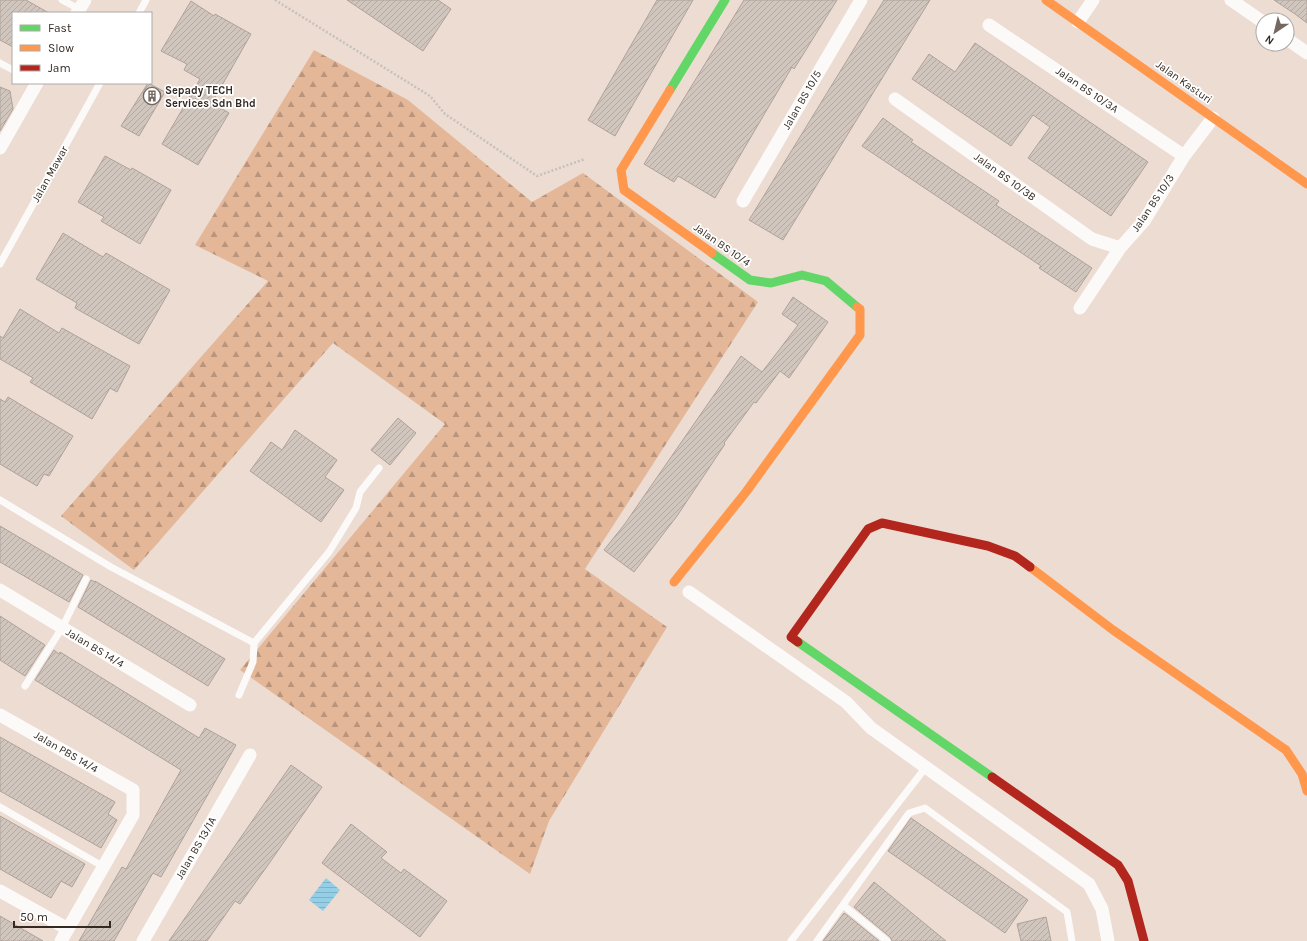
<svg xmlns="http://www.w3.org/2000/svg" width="1307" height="941" font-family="Karla,sans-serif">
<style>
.forest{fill:url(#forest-firs)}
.water{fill:url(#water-rules)}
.building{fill:url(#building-hatch);stroke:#aea29a}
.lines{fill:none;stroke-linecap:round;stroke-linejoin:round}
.path{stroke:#c6c1bd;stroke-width:2.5;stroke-dasharray:2 2;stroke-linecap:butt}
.lane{stroke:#fcfaf8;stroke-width:7}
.street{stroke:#fcfaf8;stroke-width:13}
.fast{stroke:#63d668;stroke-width:9}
.slow{stroke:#ff974d;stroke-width:9}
.jam{stroke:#b3261e;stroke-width:9}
.labels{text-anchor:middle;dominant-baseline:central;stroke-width:3.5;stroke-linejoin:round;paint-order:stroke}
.street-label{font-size:11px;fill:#342a22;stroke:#fff}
.poi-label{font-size:11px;font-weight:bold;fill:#342a22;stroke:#fff;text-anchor:start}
</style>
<defs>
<pattern id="forest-firs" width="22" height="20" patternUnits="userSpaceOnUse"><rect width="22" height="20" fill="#e4b799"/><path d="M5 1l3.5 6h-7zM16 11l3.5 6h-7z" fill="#ba957c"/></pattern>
<pattern id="water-rules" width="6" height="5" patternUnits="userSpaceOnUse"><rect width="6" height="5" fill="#94cfe7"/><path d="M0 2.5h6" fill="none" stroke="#80b2c6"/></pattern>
<pattern id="building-hatch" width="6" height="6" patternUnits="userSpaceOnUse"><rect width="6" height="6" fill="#d1c6be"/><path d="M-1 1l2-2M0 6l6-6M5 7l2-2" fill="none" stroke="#b4aaa3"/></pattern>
</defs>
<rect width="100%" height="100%" fill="#ecdcd2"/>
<path class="forest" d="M 314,50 L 408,100 L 532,202 L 583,173 L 758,302 L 585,569 L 667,627 L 549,821 L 530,874 L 240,670 L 445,424 L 333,343 L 134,570 L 61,516 L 268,281 L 195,245 Z"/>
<path class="water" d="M 326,878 L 340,890 L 323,911 L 309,900 Z"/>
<path class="building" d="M 0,0 L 26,0 L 49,13 L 13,13 L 13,47 L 0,40 Z
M 347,0 L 438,0 L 451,9 L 423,51 Z
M 657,0 L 693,0 L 615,136 L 588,120 Z
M 744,0 L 837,0 L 794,69 L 792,67 L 715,198 L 678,176 L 674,182 L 644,164 Z
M 884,0 L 930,0 L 783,240 L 749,220 Z
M 1274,0 L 1307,0 L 1307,23 L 1295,14 Z
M 191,1 L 214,16 L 215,14 L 251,34 L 212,103 L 229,113 L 198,165 L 162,144 L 200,79 L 184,70 L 187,64 L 161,51 Z
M 975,43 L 1148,162 L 1111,216 L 1028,158 L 1050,127 L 1033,115 L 1011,146 L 912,79 L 929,54 L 955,72 Z
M 148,83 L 165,92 L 139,136 L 121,126 Z
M 0,87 L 10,91 L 13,109 L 0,131 Z
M 883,118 L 913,140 L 911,142 L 999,201 L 996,205 L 1092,268 L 1076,292 L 1039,268 L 1041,266 L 862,146 Z
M 105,156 L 131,170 L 132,168 L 171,190 L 140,244 L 101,221 L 104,217 L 78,202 Z
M 63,233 L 103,257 L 106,253 L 170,290 L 139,344 L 75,308 L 77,303 L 36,279 Z
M 793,297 L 828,322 L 789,378 L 780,371 L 756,403 L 754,402 L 724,443 L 725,444 L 677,516 L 634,572 L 604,550 L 624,525 L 741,356 L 762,372 L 779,350 L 798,325 L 782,314 Z
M 20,309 L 59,333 L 62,328 L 130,366 L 117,392 L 110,388 L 92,419 L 30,382 L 33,378 L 0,359 L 0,336 L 3,338 Z
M 8,397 L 73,436 L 49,476 L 44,474 L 37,486 L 0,464 L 0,399 L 5,402 Z
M 398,418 L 416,433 L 390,465 L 371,450 Z
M 295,430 L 337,460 L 325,477 L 344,490 L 321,522 L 250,471 L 271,442 L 282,450 Z
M 0,526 L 83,575 L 69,602 L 0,562 Z
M 91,580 L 95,582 L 95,581 L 225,659 L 208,686 L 78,607 Z
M 0,616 L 45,645 L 25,676 L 0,660 Z
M 54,650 L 59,654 L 60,652 L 199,738 L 205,728 L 236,745 L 161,877 L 153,873 L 114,941 L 79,941 L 122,867 L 126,869 L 181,770 L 35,680 Z
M 0,737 L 115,802 L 108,814 L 117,820 L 101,848 L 0,791 Z
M 291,765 L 322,787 L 268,865 L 240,904 L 235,901 L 207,941 L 169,941 Z
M 0,816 L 85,864 L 72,887 L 61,881 L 51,898 L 0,869 Z
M 911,818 L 1028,900 L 1005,933 L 888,851 Z
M 351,824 L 387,852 L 381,858 L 401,873 L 404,869 L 447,901 L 420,937 L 322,863 Z
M 874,882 L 946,941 L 892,941 L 890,937 L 854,907 Z
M 844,913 L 847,915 L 879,941 L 823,941 Z
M 0,916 L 24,930 L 43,941 L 0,941 Z
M 1046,917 L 1051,941 L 1021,941 L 1017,924 Z"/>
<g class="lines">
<path class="path" d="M 275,0 L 430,96 L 445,114 L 537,176 L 585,159"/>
<path class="lane" d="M 62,0 L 79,9
M 139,13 L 146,0
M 0,63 L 13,70
M 0,264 L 100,83
M 0,500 L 111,567 L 254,643
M 25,686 L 62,628 L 86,579
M 239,695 L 253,662 L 254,643 L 329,552 L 356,508 L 360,492 L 379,468
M 0,807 L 104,867
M 843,905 L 887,941
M 791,941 L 926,767
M 817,941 L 909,813 L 925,808 L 1067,912 L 1072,941"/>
<path class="street" d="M 1231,0 L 1263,22
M 77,13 L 85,0
M 1078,22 L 1093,0
M 989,25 L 1184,156
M 1287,39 L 1307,53
M 895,99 L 1092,239 L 1120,248
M 0,148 L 37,83
M 743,201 L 861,0
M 1080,308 L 1120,248 L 1144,221 L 1184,156 L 1213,118
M 0,590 L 190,705
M 689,592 L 846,702 L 871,728 L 1089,884 L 1102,909 L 1108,941
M 0,715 L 133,790 L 133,815 L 61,941
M 0,891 L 68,929
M 143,941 L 250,755"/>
<path class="fast" d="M 670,90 L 725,0
M 712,253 L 750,280 L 771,283 L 802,275 L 826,281 L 857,307
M 798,642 L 992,777"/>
<path class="slow" d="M 1046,0 L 1307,184
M 670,90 L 621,170 L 624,190 L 712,253
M 1030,567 L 1113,630 L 1286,750 L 1302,774 L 1307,791
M 674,582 L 746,492 L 860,335 L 860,309 L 857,307"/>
<path class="jam" d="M 798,642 L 791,637 L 868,529 L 882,523 L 988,546 L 1015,556 L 1030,567
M 992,777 L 1118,865 L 1128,881 L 1144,941"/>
</g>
<defs>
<symbol id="building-ring" viewBox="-11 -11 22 22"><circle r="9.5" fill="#fff" stroke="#746860" stroke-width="1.5"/><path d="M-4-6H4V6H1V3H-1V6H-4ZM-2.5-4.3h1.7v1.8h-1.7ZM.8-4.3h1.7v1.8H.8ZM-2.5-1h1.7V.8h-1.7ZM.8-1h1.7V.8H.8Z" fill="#746860"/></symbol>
</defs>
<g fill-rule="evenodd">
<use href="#building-ring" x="142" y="86" width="20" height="20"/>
</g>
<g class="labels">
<g class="street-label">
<text transform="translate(1184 82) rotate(35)">Jalan Kasturi</text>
<text transform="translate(1087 90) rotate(34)">Jalan BS 10/3A</text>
<text transform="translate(802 100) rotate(-60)">Jalan BS 10/5</text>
<text transform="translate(50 174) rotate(-61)">Jalan Mawar</text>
<text transform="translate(1005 177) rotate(36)">Jalan BS 10/3B</text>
<text transform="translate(1153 203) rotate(-56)">Jalan BS 10/3</text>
<text transform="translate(722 245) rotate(35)">Jalan BS 10/4</text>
<text transform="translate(95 648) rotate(31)">Jalan BS 14/4</text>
<text transform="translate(66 752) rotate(30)">Jalan PBS 14/4</text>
<text transform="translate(196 848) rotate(-60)">Jalan BS 13/1A</text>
</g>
<g class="poi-label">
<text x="165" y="90">Sepady TECH<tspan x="165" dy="13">Services Sdn Bhd</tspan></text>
</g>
</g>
<rect x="12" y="12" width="140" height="72" fill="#ffffff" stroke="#aeaaa7"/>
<rect x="20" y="25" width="20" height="6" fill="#63d668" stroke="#aeaaa7"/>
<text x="48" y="32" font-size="12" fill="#342a22">Fast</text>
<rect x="20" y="45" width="20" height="6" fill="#ff974d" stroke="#aeaaa7"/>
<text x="48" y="52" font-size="12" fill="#342a22">Slow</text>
<rect x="20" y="65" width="20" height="6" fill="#b3261e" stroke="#aeaaa7"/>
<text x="48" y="72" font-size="12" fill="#342a22">Jam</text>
<g transform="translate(1275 32) rotate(215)"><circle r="19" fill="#ffffff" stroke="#aeaaa7"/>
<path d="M0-3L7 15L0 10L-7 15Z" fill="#746860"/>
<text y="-6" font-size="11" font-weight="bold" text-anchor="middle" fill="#342a22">N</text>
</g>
<path d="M14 921v6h96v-6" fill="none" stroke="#342a22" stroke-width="2"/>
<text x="20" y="921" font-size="12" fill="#342a22" stroke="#ffffff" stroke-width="3" paint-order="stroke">50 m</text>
</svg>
